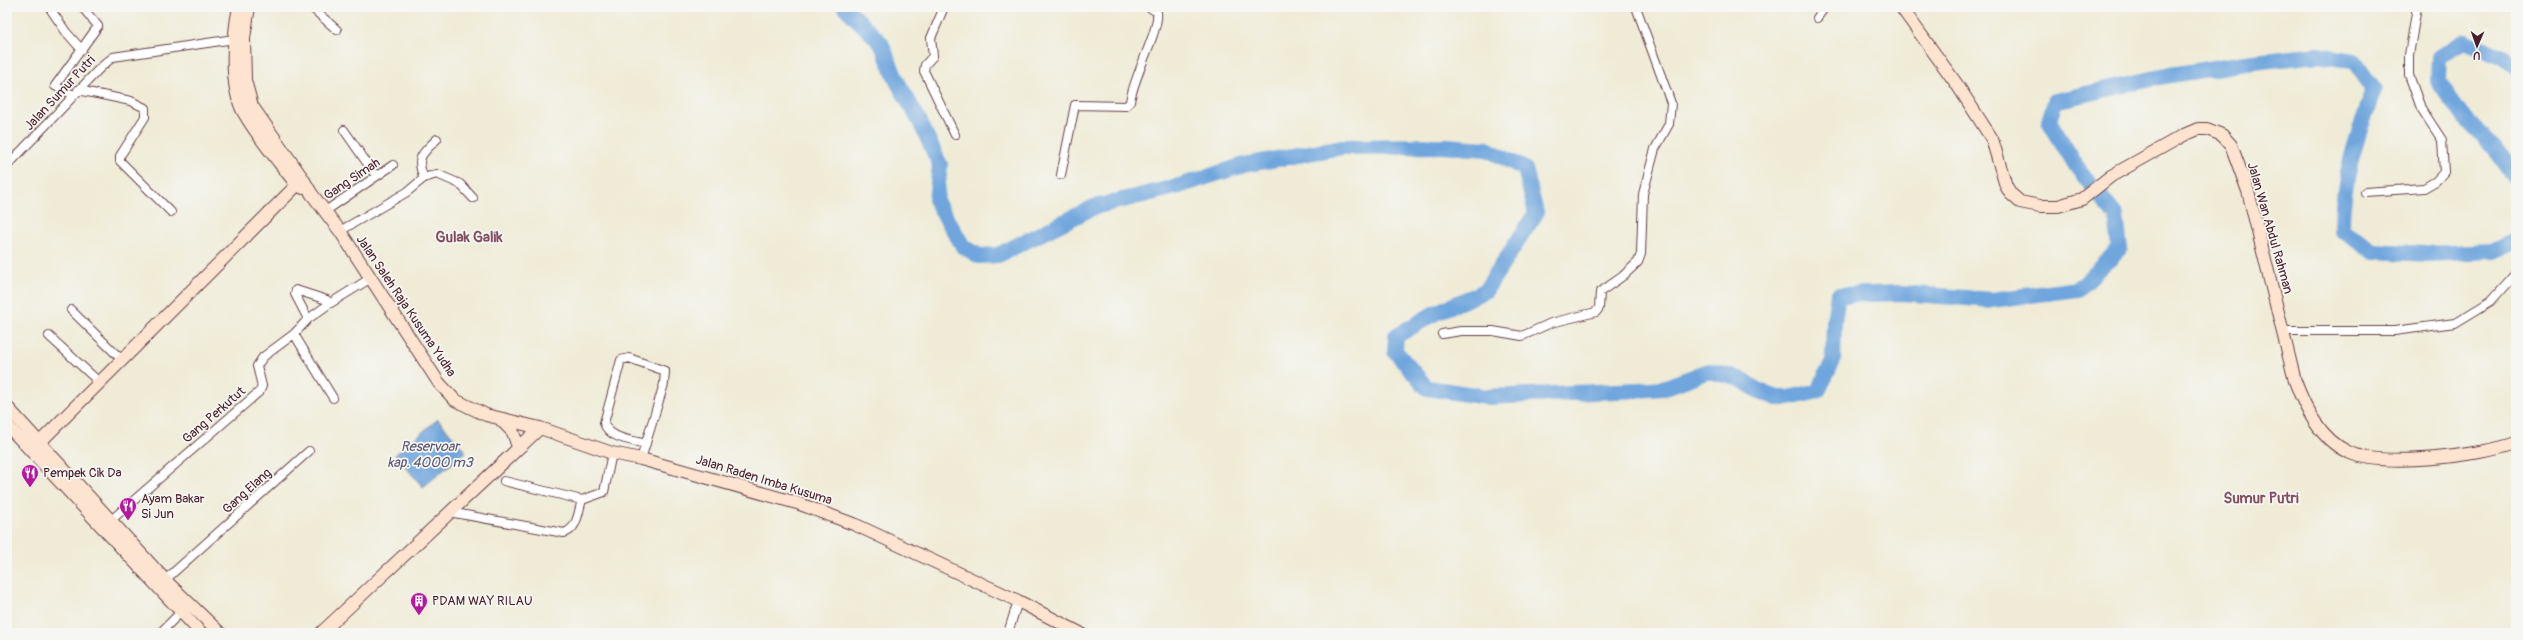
<svg xmlns="http://www.w3.org/2000/svg" width="2523" height="640" font-family="Pangolin,sans-serif">
<style>
.water{fill:#6fa6dd;stroke:#5c6284}
.lines{fill:none;stroke-linecap:round;stroke-linejoin:round}
.river{stroke:#6fa6dd;stroke-width:16}
.street-casing{stroke:#633e45;stroke-width:10}
.secondary-casing{stroke:#633e45;stroke-width:14}
.street{stroke:#fff;stroke-width:8}
.secondary{stroke:#fde4d1;stroke-width:12}
.labels{text-anchor:middle;dominant-baseline:central;stroke-width:3.5;stroke-linejoin:round;paint-order:stroke}
.street-label{font-size:13px;fill:#4a1f2b;stroke:#f6f6f2}
.poi-label{font-size:13px;fill:#4a1f2b;stroke:#f6f6f2;text-anchor:start}
.water-label{font-size:14px;font-style:italic;fill:#595572;stroke:#f6f6f2}
.quarter-label{font-size:15px;font-weight:bold;fill:#844f60;stroke:#f6f6f2}
</style>
<rect width="100%" height="100%" fill="#f6f6f2"/>
<filter id="ink" filterUnits="userSpaceOnUse"><feTurbulence type="fractalNoise" baseFrequency=".025" numOctaves="2"/><feDisplacementMap in="SourceGraphic" scale="8" xChannelSelector="R" yChannelSelector="G"/><feConvolveMatrix kernelMatrix="1 2 1 2 8 2 1 2 1" color-interpolation-filters="sRGB"/></filter>
<filter id="wash" filterUnits="userSpaceOnUse"><feTurbulence type="fractalNoise" baseFrequency=".012" numOctaves="4" result="noise"/><feDisplacementMap in="SourceGraphic" scale="16" xChannelSelector="R" yChannelSelector="G"/><feGaussianBlur stdDeviation="0.9" result="paint"/><feColorMatrix in="noise" values="0 0 0 0 0 0 0 0 0 0 0 0 0 0 0 0 0 1.4 0 .05"/><feComposite in="paint" operator="in"/></filter>
<g filter="url(#wash)">
<rect width="100%" height="100%" fill="#efebd6"/>
<path class="water" d="M 438,419 L 466,452 L 423,487 L 395,455 Z"/>
<g class="lines">
<path class="river" d="M 845,7 L 881,43 L 897,81 L 920,122 L 940,165 L 936,201 L 963,246 L 979,256 L 998,255 L 1094,207 L 1179,186 L 1244,165 L 1342,147 L 1446,146 L 1487,149 L 1525,169 L 1536,213 L 1485,291 L 1435,313 L 1396,336 L 1395,351 L 1427,388 L 1487,397 L 1638,390 L 1663,388 L 1709,371 L 1740,379 L 1759,391 L 1777,398 L 1789,398 L 1818,391 L 1833,361 L 1834,322 L 1838,295 L 1901,293 L 1992,300 L 2078,289 L 2120,248 L 2116,216 L 2077,167 L 2049,121 L 2055,101 L 2165,76 L 2245,63 L 2318,55 L 2354,61 L 2374,90 C 2357,136 2341,182 2342,231 L 2373,251 L 2427,254 L 2493,251 L 2516,241
M 2516,67 L 2502,56 L 2465,41 L 2439,57 L 2438,81 L 2461,114 L 2494,148 L 2516,178"/>
</g>
</g>
<g filter="url(#ink)">
<g class="lines">
<defs>
<path id="street" d="M 49,7 L 66,32 L 82,50
M 311,7 L 337,30
M 944,7 L 931,38 L 933,56 L 925,65 L 924,71 L 955,135
M 1817,18 L 1825,7
M 78,90 L 131,101 L 145,108 L 145,117 L 120,156 L 120,161 L 171,212
M 74,95 L 55,86 L 98,26 L 82,7
M 344,130 L 376,176
M 7,166 L 100,68 L 113,57 L 234,39
M 1061,175 L 1075,105 L 1126,106 L 1130,102 C 1133,77 1160,30 1157,12 L 1149,7
M 424,178 C 415,157 422,154 437,139
M 2365,192 L 2424,188 L 2436,181 L 2444,172 L 2442,140 L 2421,108 L 2409,75 L 2409,55 L 2417,7
M 324,212 L 393,165
M 340,231 L 407,192 L 424,178 L 437,174 L 460,184 L 473,198
M 329,304 L 371,278
M 71,310 L 121,359
M 2284,331 L 2394,331 L 2455,323 L 2491,301 L 2516,273
M 294,334 L 333,398
M 1442,334 L 1461,331 L 1493,331 L 1522,336 L 1551,323 L 1596,312 L 1599,308 L 1600,292 L 1623,276 L 1638,262 L 1641,254 L 1643,194 L 1655,149 L 1669,124 L 1671,103 L 1636,7
M 49,336 L 99,382
M 641,459 L 664,384 L 665,371 L 629,358 L 621,360 L 604,423 C 609,439 632,440 646,444
M 504,481 L 582,500
M 449,512 L 564,533 C 578,529 578,512 582,500 L 604,492 L 612,453
M 110,521 L 260,391 L 262,386 L 257,366 L 263,357 L 294,334 L 308,319 L 329,304 L 327,300 L 296,290 L 295,294 L 308,319
M 165,580 L 309,451
M 160,633 L 180,613
M 1008,633 L 1018,601"/>
<path id="secondary" d="M 239,7 C 233,36 229,87 244,113 C 259,139 279,162 297,185 L 303,188
M 249,7 L 244,38 L 245,80 L 252,106 L 303,179 L 311,193 L 340,231 L 439,383 L 455,400 L 486,415 L 540,428 L 612,453 L 641,459 L 797,503 L 856,525 L 1018,601 L 1080,633
M 1901,7 L 1958,86 L 1992,139 L 2006,186 L 2011,194 L 2020,202 L 2040,206 L 2058,206 L 2082,199 L 2111,176 L 2184,135 L 2198,129 L 2207,129 L 2222,135 L 2231,145 L 2248,191 L 2295,381 C 2305,408 2320,439 2348,452 C 2383,468 2479,456 2516,443
M 7,407 L 165,580 L 220,633
M 501,420 L 513,432 L 518,447
M 7,425 L 201,633
M 31,451 L 303,179
M 321,633 L 540,428"/>
</defs>
<use href="#street" class="street-casing"/>
<use href="#secondary" class="secondary-casing"/>
<use href="#street" class="street"/>
<use href="#secondary" class="secondary"/>
</g>
</g>
<defs>
<symbol id="restaurant-pin" viewBox="-11 -11 22 30"><path d="M0 17L-7.5 6A9.5 9.5 0 1 1 7.5 6Z" fill="#b5179e" stroke="#f6f6f2"/><path d="M-5-6h1v4h1v-4h1v4h1v-4h1v5L-1.5 .5V6h-2V.5L-5-1ZM5-6V6H3V1.5H1.5Q1.5-4 5-6Z" fill="#fff"/></symbol>
<symbol id="building-pin" viewBox="-11 -11 22 30"><path d="M0 17L-7.5 6A9.5 9.5 0 1 1 7.5 6Z" fill="#b5179e" stroke="#f6f6f2"/><path d="M-4-6H4V6H1V3H-1V6H-4ZM-2.5-4.3h1.7v1.8h-1.7ZM.8-4.3h1.7v1.8H.8ZM-2.5-1h1.7V.8h-1.7ZM.8-1h1.7V.8H.8Z" fill="#fff"/></symbol>
</defs>
<g fill-rule="evenodd">
<use href="#restaurant-pin" x="20" y="463" width="20" height="27"/>
<use href="#restaurant-pin" x="118" y="496" width="20" height="27"/>
<use href="#building-pin" x="409" y="591" width="20" height="27"/>
</g>
<g class="labels">
<g class="street-label">
<text transform="translate(60 93) rotate(-47)">Jalan Sumur Putri</text>
<text transform="translate(352 179) rotate(-34)">Gang Simah</text>
<text transform="translate(2270 228) rotate(74)">Jalan Wan Abdul Rahman</text>
<text transform="translate(406 306) rotate(56)">Jalan Saleh Raja Kusuma Yudha</text>
<text transform="translate(214 415) rotate(-41)">Gang Perkutut</text>
<text transform="translate(764 480) rotate(17)">Jalan Raden Imba Kusuma</text>
<text transform="translate(247 491) rotate(-42)">Gang Elang</text>
</g>
<g class="poi-label">
<text x="43" y="473">Pempek Cik Da</text>
<text x="141" y="499">Ayam Bakar<tspan x="141" dy="15">Si Jun</tspan></text>
<text x="432" y="601">PDAM WAY RILAU</text>
</g>
<g class="water-label">
<text x="430" y="446">Reservoar<tspan x="430" dy="16">kap. 4000 m3</tspan></text>
</g>
<g class="quarter-label">
<text x="469" y="237">Gulak Galik</text>
<text x="2261" y="498">Sumur Putri</text>
</g>
</g>
<rect width="2523" height="640" fill="none" stroke="#f6f6f2" stroke-width="24"/>
<g transform="translate(2477 46) rotate(182)" stroke="#f6f6f2" stroke-width="3" paint-order="stroke">
<path d="M0-3L7 15L0 10L-7 15Z" fill="#4a1f2b"/>
<text y="-6" font-size="11" font-weight="bold" text-anchor="middle" fill="#4a1f2b">U</text>
</g>
</svg>
